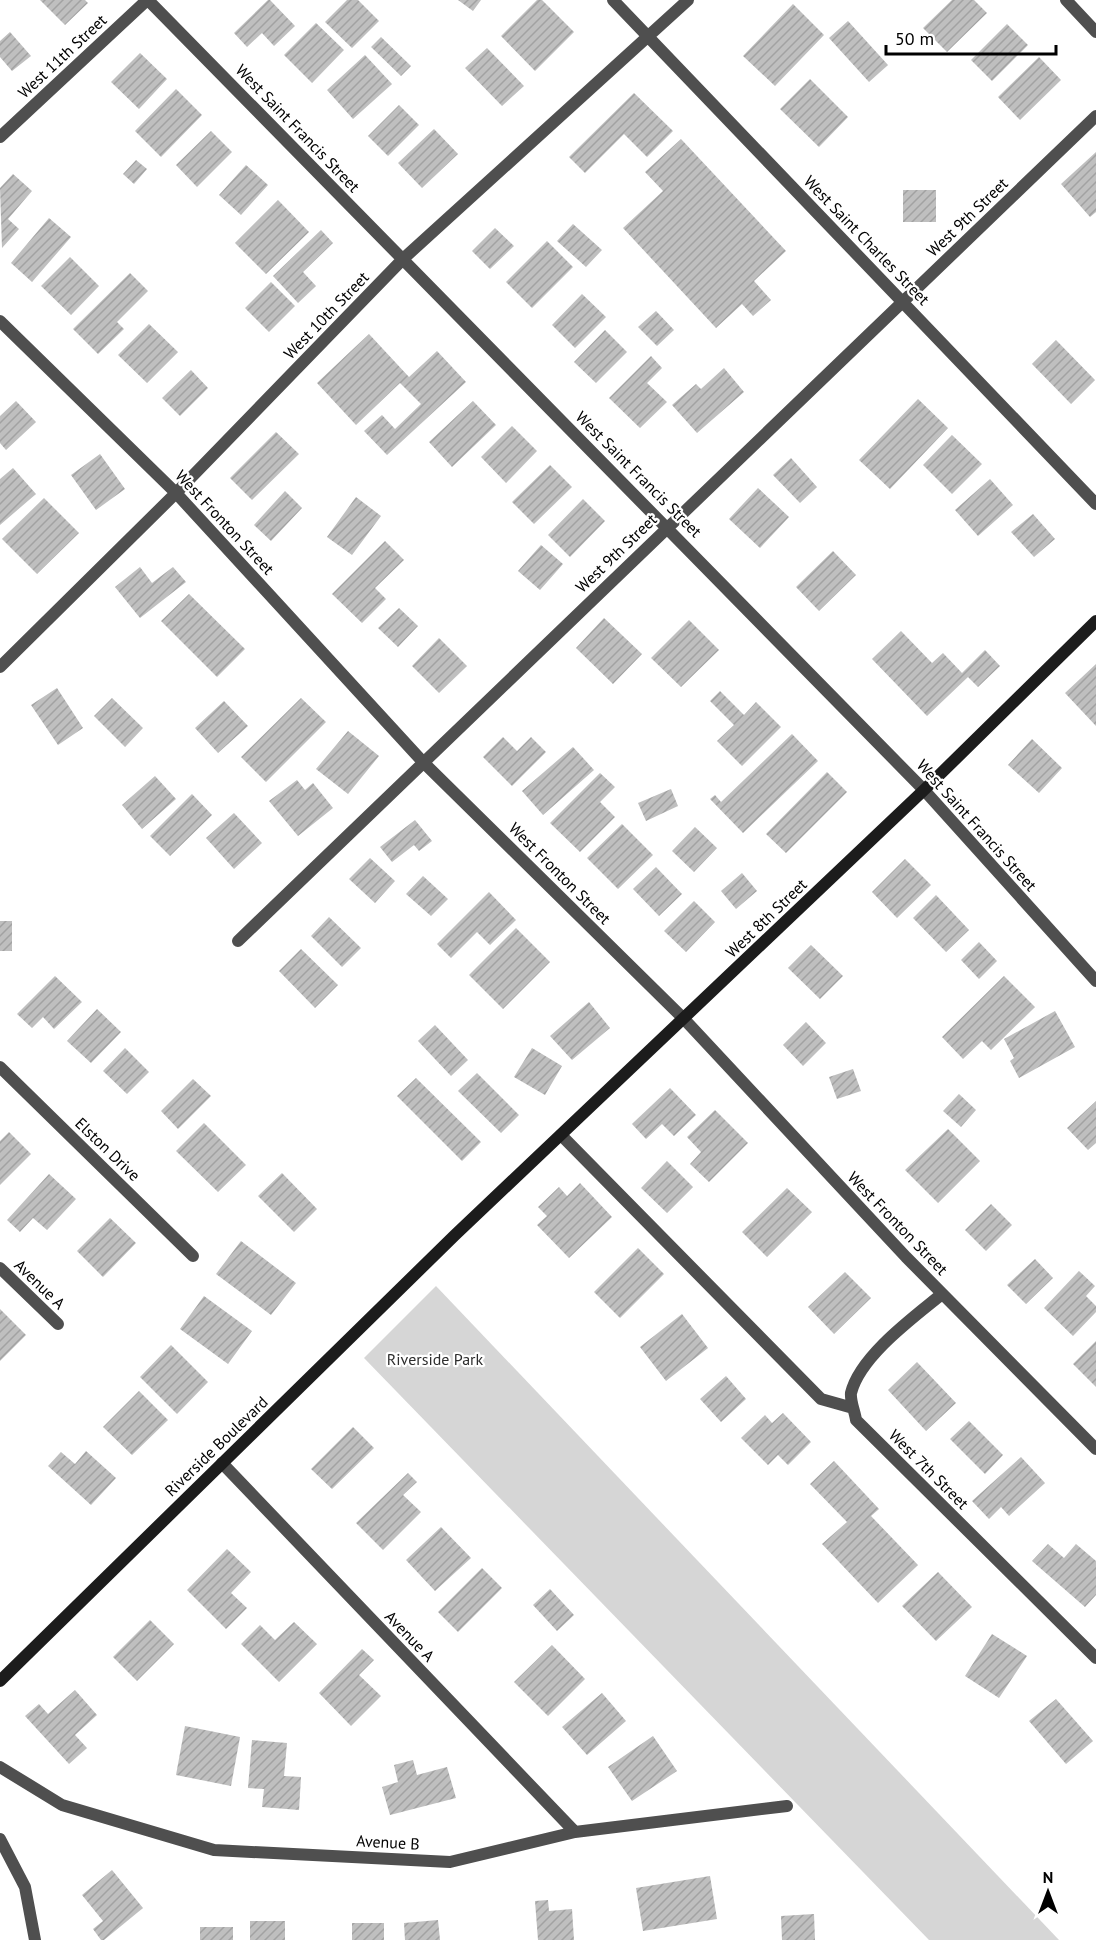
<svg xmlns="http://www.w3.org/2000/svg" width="1096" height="1940" font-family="'PT Sans',sans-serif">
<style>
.green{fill:#d6d6d6}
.building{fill:url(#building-hatch)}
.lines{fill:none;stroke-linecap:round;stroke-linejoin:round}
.street{stroke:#4f4f4f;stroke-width:12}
.secondary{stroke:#1c1c1c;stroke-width:12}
.labels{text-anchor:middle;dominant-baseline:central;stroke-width:4.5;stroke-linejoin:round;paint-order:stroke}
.street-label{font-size:16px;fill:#000;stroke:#fff}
.park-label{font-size:16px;fill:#2d2d2d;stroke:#fff}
</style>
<defs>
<pattern id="building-hatch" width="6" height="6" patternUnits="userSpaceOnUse" patternTransform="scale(1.5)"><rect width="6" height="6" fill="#bfbfbf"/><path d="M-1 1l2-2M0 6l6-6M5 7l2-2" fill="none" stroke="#a2a2a2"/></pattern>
</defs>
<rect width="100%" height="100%" fill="#fff"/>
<path class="green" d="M 436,1286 L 1059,1940 L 929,1940 L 364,1358 Z"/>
<path class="building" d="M 40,0 L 85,0 L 88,3 L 65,25 Z
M 268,0 L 270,0 L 295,26 L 274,46 L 262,33 L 247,47 L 234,33 Z
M 347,0 L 358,0 L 379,21 L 352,48 L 325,22 Z
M 458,0 L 481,0 L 473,11 Z
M 537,0 L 542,0 L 574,32 L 535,71 L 501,36 Z
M 952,0 L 974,0 L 987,13 L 947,52 L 923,28 Z
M 793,4 L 824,35 L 775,86 L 743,56 Z
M 848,21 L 888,65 L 869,82 L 829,38 Z
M 316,23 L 344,50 L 312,83 L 284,55 Z
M 1007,24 L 1028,45 L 992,81 L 971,60 Z
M 10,32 L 31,56 L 12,71 L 0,57 L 0,41 Z
M 381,37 L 411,66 L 401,76 L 371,47 Z
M 487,48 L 524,86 L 502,106 L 465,68 Z
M 140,53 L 167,79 L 139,109 L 111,82 Z
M 365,55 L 392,84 L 353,119 L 327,90 Z
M 1039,57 L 1061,80 L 1020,120 L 998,97 Z
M 810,79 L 848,117 L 819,147 L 780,109 Z
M 176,89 L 202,115 L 161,157 L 135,131 Z
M 634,93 L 673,131 L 647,157 L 624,134 L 585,173 L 569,157 Z
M 399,105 L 419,125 L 388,156 L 368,136 Z
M 434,129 L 458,154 L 422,188 L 398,163 Z
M 211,131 L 232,152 L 197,187 L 176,165 Z
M 681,139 L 786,251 L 754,281 L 771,300 L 753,316 L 742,304 L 716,328 L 623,228 L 663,191 L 645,172 Z
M 1096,152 L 1096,212 L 1090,217 L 1061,184 Z
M 136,160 L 147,169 L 134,184 L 123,174 Z
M 246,165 L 268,185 L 241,215 L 219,195 Z
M 13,174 L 32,191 L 8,219 L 19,229 L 2,248 L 0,188 Z
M 903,190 L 936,190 L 936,222 L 903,222 Z
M 278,200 L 309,232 L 266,274 L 235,243 Z
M 49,218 L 71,237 L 32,282 L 11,263 Z
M 573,224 L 602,250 L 586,267 L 557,241 Z
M 495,228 L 514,246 L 490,269 L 472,251 Z
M 321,230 L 333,243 L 303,272 L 316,286 L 298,303 L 273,276 Z
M 547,241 L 573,267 L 532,308 L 506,282 Z
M 70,257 L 99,286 L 71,315 L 41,286 Z
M 130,273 L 148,291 L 117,322 L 124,329 L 98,354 L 73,329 Z
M 271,282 L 295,306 L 269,332 L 245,308 Z
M 582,294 L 606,317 L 575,348 L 552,325 Z
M 656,311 L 674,330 L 657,346 L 638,327 Z
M 149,324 L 178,352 L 147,383 L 118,355 Z
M 605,330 L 627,352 L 596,383 L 574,362 Z
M 369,334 L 409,377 L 437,351 L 466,382 L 387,455 L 364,431 L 382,415 L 395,429 L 421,404 L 400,383 L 356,425 L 317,383 Z
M 1056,340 L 1095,380 L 1071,404 L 1032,364 Z
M 651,356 L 662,368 L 647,383 L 667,402 L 640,428 L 609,398 Z
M 724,368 L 744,392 L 697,433 L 672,405 L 696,384 L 701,389 Z
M 191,370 L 208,388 L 180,416 L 162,398 Z
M 918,399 L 948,428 L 890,489 L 859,460 Z
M 16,401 L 36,422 L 6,450 L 0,443 L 0,416 Z
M 473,401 L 496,425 L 452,467 L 429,442 Z
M 512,426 L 537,451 L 506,483 L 481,457 Z
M 276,432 L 299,454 L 252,500 L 230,478 Z
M 952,435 L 982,464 L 952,494 L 923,465 Z
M 100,454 L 125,489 L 96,510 L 71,475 Z
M 791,458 L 817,487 L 800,503 L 773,475 Z
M 550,465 L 572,487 L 534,524 L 512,502 Z
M 13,468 L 36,494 L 0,525 L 0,479 Z
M 990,479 L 1013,505 L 978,536 L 955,510 Z
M 758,488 L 789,517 L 760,548 L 729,519 Z
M 285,491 L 302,508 L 271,541 L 254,525 Z
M 356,497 L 381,516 L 352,555 L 327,537 Z
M 44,498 L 79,533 L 37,574 L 2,539 Z
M 583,499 L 605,521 L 570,557 L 548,535 Z
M 1033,514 L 1055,539 L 1034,557 L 1011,532 Z
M 385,541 L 404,560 L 375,588 L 386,599 L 362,623 L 332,594 Z
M 541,545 L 563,564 L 540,590 L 518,571 Z
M 833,551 L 856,575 L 819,611 L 796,587 Z
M 140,567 L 152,583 L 173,567 L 186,582 L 140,618 L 115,587 Z
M 189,594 L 245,649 L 217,677 L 161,621 Z
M 399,608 L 418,626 L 398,647 L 378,628 Z
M 604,618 L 642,654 L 613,684 L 576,648 Z
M 689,620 L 719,650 L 681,687 L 651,658 Z
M 901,631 L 932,663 L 943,653 L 962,673 L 985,650 L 1000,666 L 978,687 L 968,677 L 927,716 L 872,659 Z
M 439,638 L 467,666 L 439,693 L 412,666 Z
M 1096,664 L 1096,726 L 1065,693 Z
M 57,688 L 83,728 L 58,745 L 31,705 Z
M 720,691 L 744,715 L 756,702 L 781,727 L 742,766 L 717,741 L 734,725 L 710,701 Z
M 112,698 L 143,728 L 125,747 L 94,716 Z
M 301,698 L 326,722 L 266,782 L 241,757 Z
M 224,701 L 248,726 L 218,753 L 195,728 Z
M 348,731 L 379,756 L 348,794 L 316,769 Z
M 792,734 L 818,761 L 743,833 L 710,799 L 715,795 L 721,802 Z
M 503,737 L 517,751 L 531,737 L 546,752 L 512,786 L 483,757 Z
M 1032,739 L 1062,768 L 1039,793 L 1008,765 Z
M 573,747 L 594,770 L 543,815 L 522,791 Z
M 827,772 L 847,792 L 786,853 L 766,834 Z
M 600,773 L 615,787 L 600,802 L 615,817 L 580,852 L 550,823 Z
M 155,776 L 176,799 L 142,829 L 122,805 Z
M 297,780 L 305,790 L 313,783 L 333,808 L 298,836 L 269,801 Z
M 671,789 L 678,806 L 646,821 L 638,803 Z
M 192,794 L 212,815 L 170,856 L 150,836 Z
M 234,813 L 262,843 L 234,869 L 206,838 Z
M 415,820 L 432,841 L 419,851 L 414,845 L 392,862 L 380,847 Z
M 622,824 L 653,855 L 618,889 L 587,858 Z
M 695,827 L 717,848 L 694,872 L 672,851 Z
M 370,858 L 395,881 L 375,903 L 349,879 Z
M 905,859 L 931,885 L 897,918 L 872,892 Z
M 656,867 L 682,894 L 659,916 L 633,889 Z
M 742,873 L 757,891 L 736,909 L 721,891 Z
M 423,876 L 448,899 L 431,916 L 406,894 Z
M 489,892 L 516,920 L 490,945 L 477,932 L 451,958 L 437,944 Z
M 936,895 L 969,930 L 946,952 L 913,918 Z
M 694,901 L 715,922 L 686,952 L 664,931 Z
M 329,917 L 361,948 L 342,967 L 311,936 Z
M 0,921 L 12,921 L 12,951 L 0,951 Z
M 516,928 L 550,962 L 503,1009 L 469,975 Z
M 979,942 L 997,961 L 979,979 L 961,960 Z
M 811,945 L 843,976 L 820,999 L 788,968 Z
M 301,949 L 338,985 L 315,1008 L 279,971 Z
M 55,976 L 82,1002 L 54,1029 L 43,1017 L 32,1028 L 17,1014 Z
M 1004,976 L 1035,1007 L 991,1050 L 982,1041 L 963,1059 L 942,1037 Z
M 589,1002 L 610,1028 L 572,1060 L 550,1036 Z
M 97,1009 L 121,1032 L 91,1063 L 67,1041 Z
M 1055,1011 L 1075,1047 L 1019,1078 L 1010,1061 L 1014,1058 L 1004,1039 Z
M 806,1022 L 826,1043 L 803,1066 L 783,1045 Z
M 435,1025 L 468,1060 L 451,1076 L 418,1041 Z
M 125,1048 L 149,1072 L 127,1094 L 103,1071 Z
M 532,1048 L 562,1066 L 545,1095 L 514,1077 Z
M 853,1069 L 861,1091 L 837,1099 L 829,1077 Z
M 477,1073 L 519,1115 L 501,1133 L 458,1091 Z
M 416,1078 L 481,1142 L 462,1161 L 397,1096 Z
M 193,1079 L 211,1096 L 178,1129 L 161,1111 Z
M 670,1088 L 696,1115 L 674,1136 L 662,1124 L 646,1139 L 632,1124 Z
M 959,1094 L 976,1110 L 961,1127 L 943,1111 Z
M 1096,1101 L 1096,1143 L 1088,1150 L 1067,1128 Z
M 715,1110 L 748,1143 L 709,1182 L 690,1164 L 701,1152 L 687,1137 Z
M 204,1123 L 246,1165 L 218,1192 L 176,1151 Z
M 948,1129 L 980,1161 L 938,1203 L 905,1170 Z
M 9,1132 L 31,1154 L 0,1185 L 0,1141 Z
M 667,1161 L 693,1187 L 667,1213 L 641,1188 Z
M 282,1173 L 317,1209 L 294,1232 L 258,1196 Z
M 49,1174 L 76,1199 L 47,1230 L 33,1218 L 20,1232 L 7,1220 Z
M 580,1183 L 612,1217 L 569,1258 L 537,1225 L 547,1216 L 538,1207 L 559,1187 L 567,1196 Z
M 787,1188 L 812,1212 L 767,1257 L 742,1232 Z
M 991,1204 L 1012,1225 L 986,1251 L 965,1230 Z
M 110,1218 L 136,1243 L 103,1277 L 77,1251 Z
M 241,1241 L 296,1283 L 271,1315 L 216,1274 Z
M 638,1248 L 664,1274 L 620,1318 L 594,1292 Z
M 1035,1259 L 1053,1278 L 1026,1304 L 1007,1285 Z
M 1079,1271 L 1095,1286 L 1086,1296 L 1096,1306 L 1096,1312 L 1073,1336 L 1044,1308 Z
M 845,1272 L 871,1298 L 834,1334 L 808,1307 Z
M 204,1296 L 252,1331 L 228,1364 L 180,1329 Z
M 0,1309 L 26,1335 L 0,1361 Z
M 682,1314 L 708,1348 L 666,1381 L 640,1347 Z
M 1096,1341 L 1096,1387 L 1073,1364 Z
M 171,1345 L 208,1382 L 177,1414 L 140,1377 Z
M 917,1362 L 956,1403 L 926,1431 L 888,1390 Z
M 726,1376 L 746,1399 L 721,1422 L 700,1399 Z
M 139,1391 L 168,1420 L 132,1455 L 103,1427 Z
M 783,1413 L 811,1442 L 788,1465 L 778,1455 L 768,1465 L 741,1438 L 765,1415 L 772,1423 Z
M 969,1421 L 1003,1455 L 985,1474 L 950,1439 Z
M 353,1427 L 374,1448 L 332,1489 L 311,1469 Z
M 86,1451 L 116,1478 L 91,1505 L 48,1466 L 61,1452 L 75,1464 Z
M 1021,1457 L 1045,1483 L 1009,1516 L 1001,1507 L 989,1519 L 972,1501 Z
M 834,1461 L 879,1509 L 871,1516 L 918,1565 L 878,1603 L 822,1544 L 847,1522 L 810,1484 Z
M 408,1473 L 417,1482 L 403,1495 L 421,1512 L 383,1550 L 356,1523 Z
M 441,1527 L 471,1558 L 435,1591 L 406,1560 Z
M 1048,1544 L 1064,1558 L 1076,1544 L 1096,1561 L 1096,1595 L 1085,1607 L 1032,1561 Z
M 227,1549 L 251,1572 L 231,1593 L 247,1608 L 226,1629 L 187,1590 Z
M 482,1568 L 502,1588 L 458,1632 L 438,1612 Z
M 938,1572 L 972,1607 L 936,1641 L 902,1606 Z
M 550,1589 L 574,1615 L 557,1631 L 533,1605 Z
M 150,1620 L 174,1644 L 137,1681 L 113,1657 Z
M 294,1622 L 317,1644 L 279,1682 L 241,1644 L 260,1625 L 275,1640 Z
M 992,1634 L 1027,1656 L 999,1698 L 965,1676 Z
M 552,1645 L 585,1679 L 548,1716 L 514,1682 Z
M 362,1649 L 374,1660 L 359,1675 L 381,1696 L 351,1726 L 319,1693 Z
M 75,1690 L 97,1715 L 75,1735 L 87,1748 L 69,1764 L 25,1716 L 39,1704 L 48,1714 Z
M 602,1693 L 626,1721 L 587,1755 L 562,1727 Z
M 1056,1699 L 1093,1741 L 1066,1764 L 1029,1721 Z
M 185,1726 L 240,1737 L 231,1786 L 176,1775 Z
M 653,1736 L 677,1771 L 632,1801 L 608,1767 Z
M 252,1740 L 287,1743 L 284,1776 L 301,1777 L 299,1810 L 262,1807 L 264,1789 L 248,1788 Z
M 413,1760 L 417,1775 L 447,1767 L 456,1798 L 390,1815 L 382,1787 L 398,1782 L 394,1765 Z
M 112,1870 L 143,1908 L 104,1940 L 101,1940 L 93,1929 L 103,1921 L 82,1895 Z
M 710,1876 L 717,1919 L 643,1931 L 636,1888 Z
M 548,1900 L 549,1911 L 572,1909 L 574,1940 L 538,1940 L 535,1901 Z
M 814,1914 L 815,1940 L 782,1940 L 781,1916 Z
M 438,1920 L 440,1940 L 405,1940 L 404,1923 Z
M 250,1921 L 285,1921 L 285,1940 L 250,1940 Z
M 352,1923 L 384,1923 L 384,1940 L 352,1940 Z
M 200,1927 L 233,1927 L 233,1940 L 200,1940 Z"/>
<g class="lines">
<path class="street" d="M 148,0 L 924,790 L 1096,981
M 613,0 L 1096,504
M 1066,0 L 1096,32
M 0,137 L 147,0
M 0,321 L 176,493 L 423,762 L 684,1019 L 906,1257 L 1096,1449
M 0,667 L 176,493 L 403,259 L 688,0
M 238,941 L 1096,116
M 0,1067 L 193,1256
M 561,1135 L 821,1399 L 853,1408
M 0,1268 L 58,1324
M 942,1294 C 914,1317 860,1356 851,1393 C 850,1401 855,1412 856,1420 L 1096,1658
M 222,1463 L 575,1832
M 0,1767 L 62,1805 L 214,1850 L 450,1862 L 575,1832 L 787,1806
M 0,1839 L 25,1887 L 35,1940"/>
<path class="secondary" d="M 0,1681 L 455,1235 L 924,790 L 1096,621"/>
</g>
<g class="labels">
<g class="street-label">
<text transform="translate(62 56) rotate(-43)">West 11th Street</text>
<text transform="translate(298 128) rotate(46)">West Saint Francis Street</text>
<text transform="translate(967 217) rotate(-44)">West 9th Street</text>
<text transform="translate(867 240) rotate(46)">West Saint Charles Street</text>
<text transform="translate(326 315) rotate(-46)">West 10th Street</text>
<text transform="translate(639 474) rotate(45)">West Saint Francis Street</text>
<text transform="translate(225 522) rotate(47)">West Fronton Street</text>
<text transform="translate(616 553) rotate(-44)">West 9th Street</text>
<text transform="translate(977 825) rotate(48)">West Saint Francis Street</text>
<text transform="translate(560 873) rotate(45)">West Fronton Street</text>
<text transform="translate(766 918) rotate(-44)">West 8th Street</text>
<text transform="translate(108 1149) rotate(44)">Elston Drive</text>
<text transform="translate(898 1223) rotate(46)">West Fronton Street</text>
<text transform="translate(40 1284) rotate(44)">Avenue A</text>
<text transform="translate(216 1446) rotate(-44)">Riverside Boulevard</text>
<text transform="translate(929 1469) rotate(45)">West 7th Street</text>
<text transform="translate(410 1636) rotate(46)">Avenue A</text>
<text transform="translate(388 1842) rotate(3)">Avenue B</text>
</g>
<g class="park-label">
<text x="435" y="1359">Riverside Park</text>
</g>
</g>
<g transform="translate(1048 1892)" stroke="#ffffff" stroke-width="4.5" paint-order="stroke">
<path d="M0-4.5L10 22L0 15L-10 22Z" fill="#000000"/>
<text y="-9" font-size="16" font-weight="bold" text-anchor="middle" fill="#000000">N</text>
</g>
<path d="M886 45v9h170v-9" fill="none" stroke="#000000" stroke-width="3"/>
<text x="895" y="45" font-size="18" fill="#000000" stroke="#ffffff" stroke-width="4.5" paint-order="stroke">50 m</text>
</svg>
